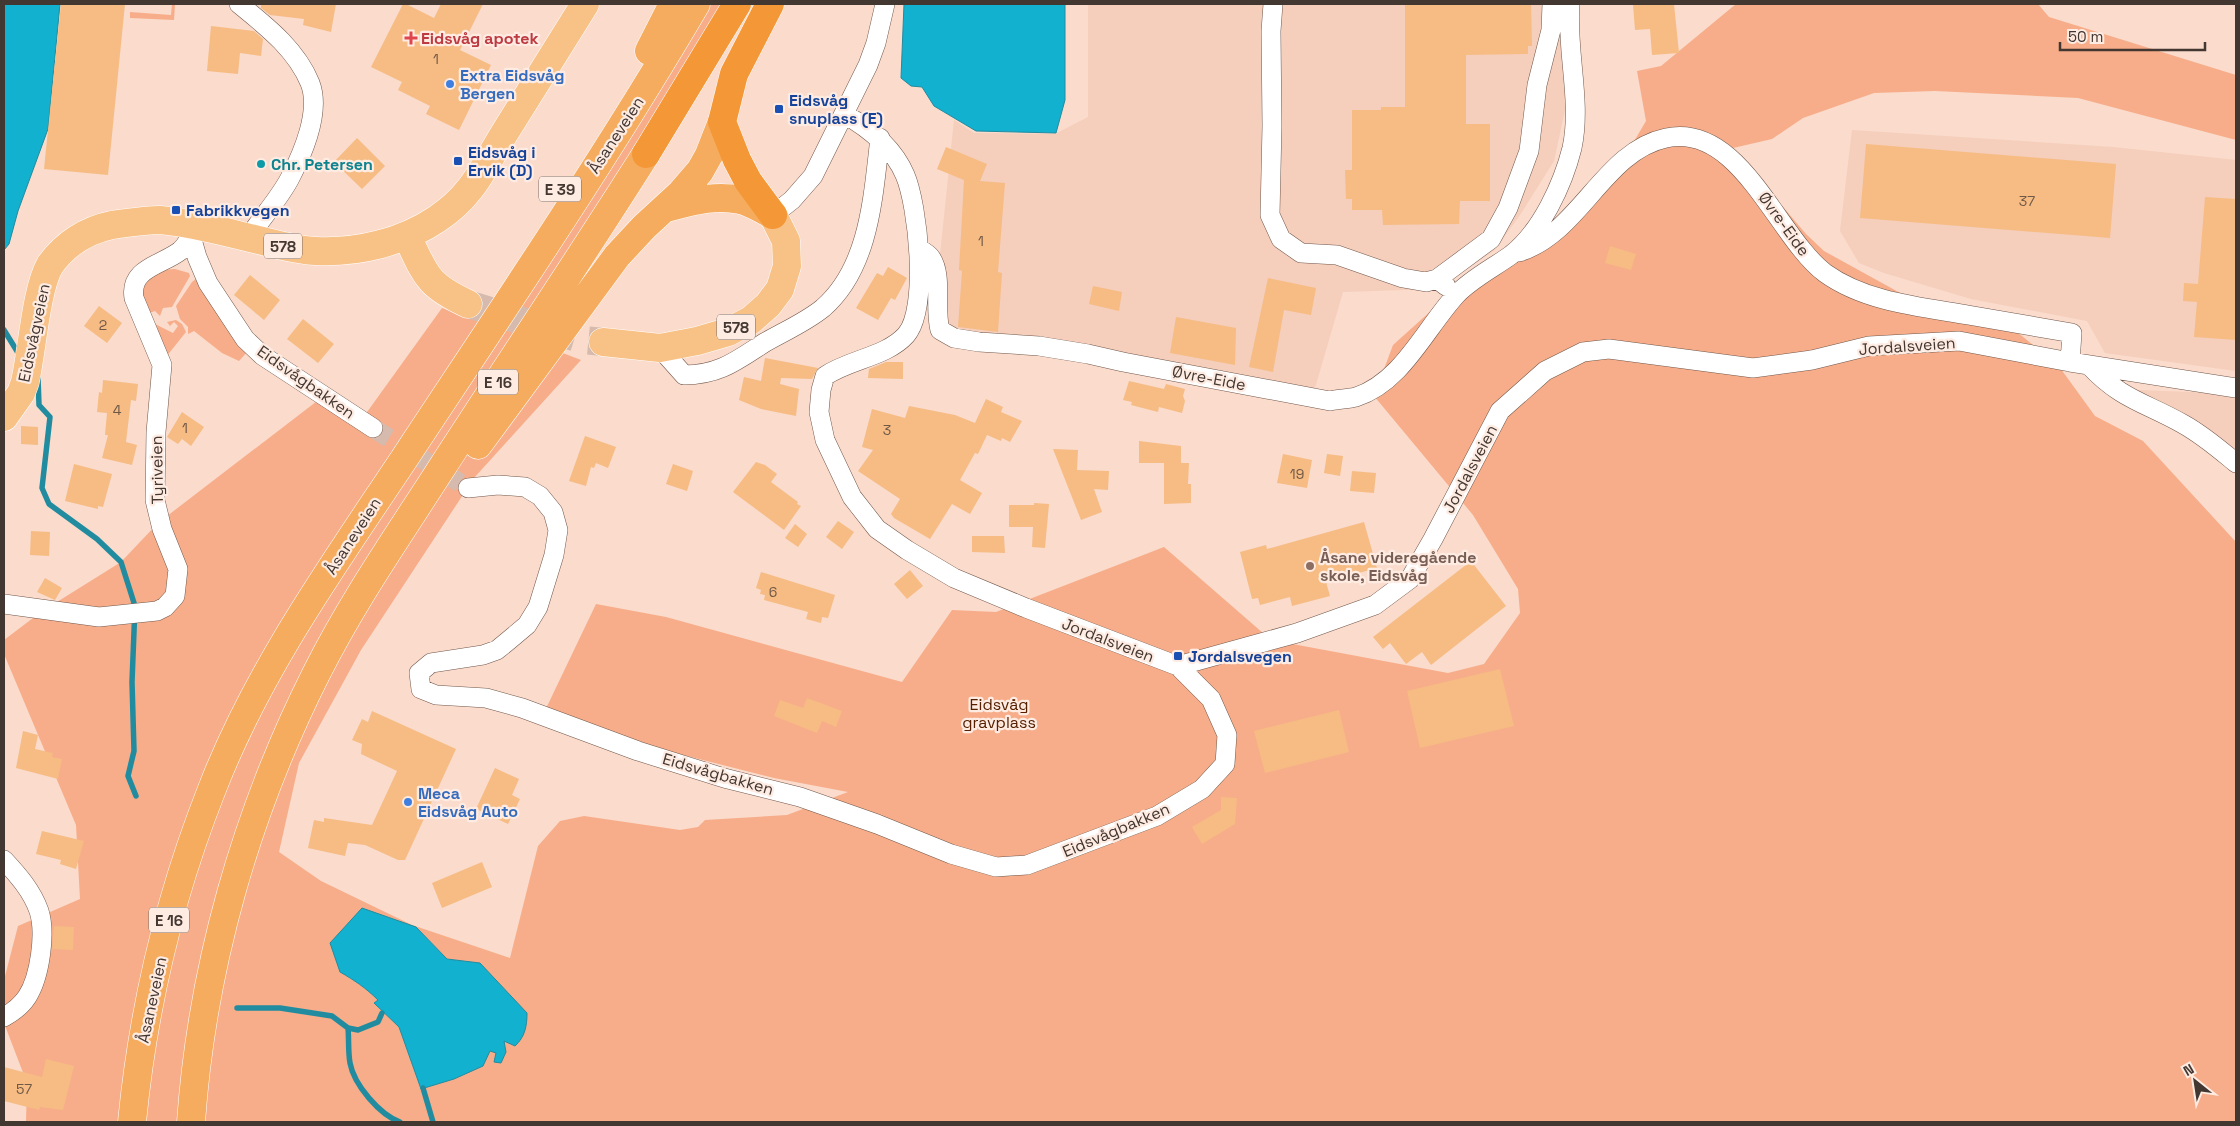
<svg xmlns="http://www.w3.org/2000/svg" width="2240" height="1126" font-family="'Space Grotesk',sans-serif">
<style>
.built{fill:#f5cebc}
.green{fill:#f7ad89;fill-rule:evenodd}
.water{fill:#12b1cf;stroke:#218ca0}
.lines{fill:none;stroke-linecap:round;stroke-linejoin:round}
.stream{stroke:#218ca0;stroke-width:5.5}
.building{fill:#f6bc84}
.minor-tunnel{stroke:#d5baad;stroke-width:19;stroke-dasharray:19 9;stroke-linecap:butt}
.primary-tunnel{stroke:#d5baad;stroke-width:28;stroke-dasharray:28 14;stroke-linecap:butt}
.minor-casing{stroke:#71574a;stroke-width:20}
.primary-casing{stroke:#fff;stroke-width:29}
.trunk-casing{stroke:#fff;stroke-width:29}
.motorway-casing{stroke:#fff;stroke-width:29}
.minor{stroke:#fff;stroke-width:19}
.primary{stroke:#f8c186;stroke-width:28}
.trunk{stroke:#f6ac5e;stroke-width:28}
.motorway{stroke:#f49736;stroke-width:28}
.health-dot{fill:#e0444e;stroke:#feebe2;stroke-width:2}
.shop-dot{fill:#3f7fe0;stroke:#feebe2;stroke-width:2}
.transit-dot{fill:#1a4fb4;stroke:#feebe2;stroke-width:2}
.culture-dot{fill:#0f9aa8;stroke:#feebe2;stroke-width:2}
.education-dot{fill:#8d6e63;stroke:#feebe2;stroke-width:2}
.labels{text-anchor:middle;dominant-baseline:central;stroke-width:4.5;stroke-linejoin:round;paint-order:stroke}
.number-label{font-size:14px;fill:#705846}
.shield{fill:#feebe2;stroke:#7b6d66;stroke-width:1}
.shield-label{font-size:15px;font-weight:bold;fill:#433731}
.health-label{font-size:16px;font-weight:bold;fill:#be3a42;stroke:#feebe2;text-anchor:start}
.shop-label{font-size:16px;font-weight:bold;fill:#366cbe;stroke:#feebe2;text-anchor:start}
.transit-label{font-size:16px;font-weight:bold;fill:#164399;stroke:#feebe2;text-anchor:start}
.street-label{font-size:16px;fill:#433731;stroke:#feebe2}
.culture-label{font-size:16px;font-weight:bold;fill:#0d838f;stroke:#feebe2;text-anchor:start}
.education-label{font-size:16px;font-weight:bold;fill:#785e54;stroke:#feebe2;text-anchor:start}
.park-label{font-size:16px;fill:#562000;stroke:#feebe2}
</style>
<rect width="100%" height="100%" fill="#fadbcc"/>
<path class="built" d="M 1088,4 L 1564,4 L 1570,87 L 1554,161 L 1522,212 L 1495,250 L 1435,289 L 1343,292 L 1310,405 L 933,323 L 954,120 L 974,133 L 1055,134 L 1088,117 Z
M 1852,130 L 2113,147 L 2236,160 L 2236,371 L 2105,353 L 2087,321 L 1971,299 L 1884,273 L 1859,263 L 1840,231 Z
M 2115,389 L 2236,394 L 2236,455 Z"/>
<path class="green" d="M 172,4 L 175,4 L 174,20 L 130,18 L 130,12 L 171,15 Z
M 709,4 L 722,4 L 685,69 L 513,334 L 581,360 L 474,478 L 361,650 L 299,763 L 279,852 L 321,881 L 412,925 L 510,958 L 538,846 L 560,821 L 584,816 L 680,830 L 698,827 L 705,820 L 787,815 L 848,792 L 774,778 L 541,719 L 596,604 L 666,617 L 902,682 L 952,610 L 996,612 L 1164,547 L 1271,640 L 1448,673 L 1484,664 L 1520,613 L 1518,589 L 1473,515 L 1374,396 L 1393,345 L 1463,282 L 1582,204 L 1623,160 L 1646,121 L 1637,71 L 1661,66 L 1736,4 L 2038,4 L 2049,17 L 2236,75 L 2236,140 L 2078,98 L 1935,91 L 1874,93 L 1803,118 L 1772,139 L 1733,148 L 1806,234 L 1824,251 L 1922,305 L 2001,319 L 2058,365 L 2095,416 L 2143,441 L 2236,542 L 2236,1122 L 26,1122 L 27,1083 L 4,1023 L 4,980 L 18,926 L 80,899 L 76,825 L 4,654 L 4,640 L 41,612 L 121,562 L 158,523 L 321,398 L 357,426 L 442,308 L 502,330 ZM 416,927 L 447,959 L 480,963 L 501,1062 L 496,1052 L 490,1051 L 454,1079 L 421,1089 L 399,1027 L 374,1003 L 378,1000 C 366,988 354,980 340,972 Z
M 175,269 L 189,273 L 190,276 L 172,307 L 163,308 L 160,316 L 155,311 L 149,313 L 141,289 L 142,284 L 161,270 Z
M 197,278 L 249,350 L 239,361 L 222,353 L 194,331 L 188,334 L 188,327 L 180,319 L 176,306 L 192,282 Z
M 176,320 L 182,324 L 186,332 L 166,357 L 153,323 L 173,333 L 178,326 L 174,322 L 170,326 L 167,322 Z"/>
<path class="water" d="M 4,4 L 60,4 L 48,129 L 18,211 L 9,244 L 4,250 Z
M 904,4 L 1065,4 L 1065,100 L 1056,133 L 976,131 L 934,106 L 922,87 L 911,86 L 901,78 Z
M 362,908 L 416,927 L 447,959 L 480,963 L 527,1013 C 527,1026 525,1037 515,1046 L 504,1041 L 506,1052 L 501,1063 L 494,1062 L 496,1053 L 490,1051 L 483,1066 L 454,1079 L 421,1089 L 399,1027 L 374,1003 L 378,1000 C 366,988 354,980 340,972 L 330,943 Z"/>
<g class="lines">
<path class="stream" d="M 4,330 L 20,356
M 38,378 L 39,405 L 50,417 L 42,488 L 49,504 L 97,539 L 121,562 L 135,606 L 132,682 L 134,751 L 128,776 L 136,796
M 237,1008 L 280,1008 L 332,1016 L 348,1028 L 358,1030 L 378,1022 L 382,1013
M 348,1028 C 349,1039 348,1052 350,1063 C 354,1085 380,1115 400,1122
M 423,1088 L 433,1122"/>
</g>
<path class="building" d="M 61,4 L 125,4 L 108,175 L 44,169 Z
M 261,4 L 336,4 L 331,32 L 303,25 L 304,19 L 270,15 L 261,8 Z
M 403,4 L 406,4 L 434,18 L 441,4 L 483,4 L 460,50 L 491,65 L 459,130 L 426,114 L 430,106 L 398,90 L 402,82 L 371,67 Z
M 1405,4 L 1531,4 L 1532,46 L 1528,46 L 1528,54 L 1466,55 L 1466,124 L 1490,124 L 1490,201 L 1460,201 L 1459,224 L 1383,225 L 1382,210 L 1352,210 L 1352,199 L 1346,199 L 1345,170 L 1352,170 L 1352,110 L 1381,110 L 1381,107 L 1405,107 Z
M 1653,4 L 1674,4 L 1679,53 L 1652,55 L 1650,29 L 1635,30 L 1633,5 Z
M 211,26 L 254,31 L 263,39 L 261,56 L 240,53 L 238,74 L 207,71 Z
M 357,138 L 385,166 L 362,189 L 334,162 Z
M 1866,144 L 2116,164 L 2110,238 L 1860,218 Z
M 946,147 L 987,164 L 980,181 L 1005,183 L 998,272 L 1002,273 L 998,332 L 958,327 L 962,271 L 959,270 L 964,180 L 937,169 Z
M 2205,197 L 2236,199 L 2236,340 L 2194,337 L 2197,302 L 2183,301 L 2184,283 L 2198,284 Z
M 1610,246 L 1636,254 L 1631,270 L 1605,263 Z
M 888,267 L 907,278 L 895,300 L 891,298 L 878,320 L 856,308 L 877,273 L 883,276 Z
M 250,275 L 280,300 L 264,320 L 234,295 Z
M 1268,278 L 1316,288 L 1311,315 L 1284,310 L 1273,372 L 1249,367 Z
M 1093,286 L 1122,292 L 1119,311 L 1089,304 Z
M 99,306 L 122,323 L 107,343 L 84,326 Z
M 1176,317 L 1236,328 L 1235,365 L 1170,353 Z
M 303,319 L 334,344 L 318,363 L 287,339 Z
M 765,358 L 818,368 L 812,379 L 781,378 L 780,384 L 799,389 L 796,416 L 761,409 L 739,400 L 744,377 L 761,381 Z
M 886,362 L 903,362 L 903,379 L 868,378 L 869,369 Z
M 103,380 L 138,384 L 136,401 L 131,400 L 126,442 L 137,445 L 132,465 L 102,458 L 108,435 L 105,435 L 107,413 L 97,412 L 99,392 L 102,393 Z
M 1129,381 L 1164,389 L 1166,384 L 1185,389 L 1183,396 L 1185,401 L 1182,413 L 1159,407 L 1158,412 L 1131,405 L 1132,402 L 1123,400 Z
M 986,399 L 1003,407 L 1001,412 L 1022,421 L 1010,442 L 1002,438 L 1001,441 L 987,435 L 978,454 L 975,453 L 960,480 L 982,493 L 970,514 L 952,504 L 930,539 L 894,518 L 891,514 L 900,499 L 858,471 L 873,450 L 862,447 L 872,409 L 905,418 L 909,406 L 955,415 L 975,423 Z
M 182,412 L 204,427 L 191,446 L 182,439 L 178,444 L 167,437 Z
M 21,426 L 38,427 L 38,445 L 21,444 Z
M 585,436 L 616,447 L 608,468 L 596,463 L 594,468 L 591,467 L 586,486 L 569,481 Z
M 1139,441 L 1181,446 L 1181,463 L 1189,463 L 1188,484 L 1191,484 L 1191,503 L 1164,504 L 1164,463 L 1139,463 Z
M 1053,449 L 1078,450 L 1077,470 L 1109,471 L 1108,490 L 1094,489 L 1102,512 L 1081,520 Z
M 1283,454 L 1312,460 L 1307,488 L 1277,483 Z
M 1327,454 L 1343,456 L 1340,476 L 1324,473 Z
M 756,462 L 765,465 L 777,474 L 771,482 L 798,502 L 797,504 L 801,506 L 784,530 L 733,492 Z
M 74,464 L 112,474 L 103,507 L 98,506 L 98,509 L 65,501 Z
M 673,464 L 693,471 L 687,491 L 666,484 Z
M 1352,471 L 1376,473 L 1374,493 L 1350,491 Z
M 1034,503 L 1049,504 L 1045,548 L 1032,547 L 1033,527 L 1009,527 L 1009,505 L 1034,505 Z
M 838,521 L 854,532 L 842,549 L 826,537 Z
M 1364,522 L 1377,568 L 1326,582 L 1330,596 L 1292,606 L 1290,597 L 1260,605 L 1258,598 L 1252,599 L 1240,552 L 1266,545 L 1267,549 Z
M 795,524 L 807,534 L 798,547 L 785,538 Z
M 31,531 L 50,532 L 49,556 L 30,555 Z
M 972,536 L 1004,536 L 1005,553 L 972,552 Z
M 1471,561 L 1506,606 L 1431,665 L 1422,652 L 1406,664 L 1390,643 L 1383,649 L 1373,637 Z
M 910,570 L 923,586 L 907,599 L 894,584 Z
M 761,572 L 835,595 L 828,618 L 822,617 L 821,623 L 806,619 L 808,612 L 764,600 L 765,595 L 760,594 L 761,590 L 756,588 Z
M 45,578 L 62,588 L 55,600 L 37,592 Z
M 1500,669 L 1514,726 L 1420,748 L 1407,691 Z
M 807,698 L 842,711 L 836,727 L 822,721 L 817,733 L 774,716 L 780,700 L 803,708 Z
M 1339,710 L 1349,752 L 1265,773 L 1254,731 Z
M 372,711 L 456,749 L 405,860 L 398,860 L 365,845 L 348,843 L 345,856 L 308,848 L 314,820 L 324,822 L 324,818 L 372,825 L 397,771 L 361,754 L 362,744 L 352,740 L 362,719 L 368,722 Z
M 23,731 L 38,735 L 35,749 L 53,753 L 52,757 L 62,759 L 58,779 L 16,768 Z
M 495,768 L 519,779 L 512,795 L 520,799 L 508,824 L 476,809 Z
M 1221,797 L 1237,798 L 1235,824 L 1202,844 L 1192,827 L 1221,810 Z
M 42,831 L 84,841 L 76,869 L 60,864 L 61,860 L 36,854 Z
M 482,862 L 492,887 L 442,908 L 432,883 Z
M 54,926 L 74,927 L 73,950 L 52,949 Z
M 46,1059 L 74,1066 L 63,1110 L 40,1107 L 39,1110 L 4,1101 L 4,1067 L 42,1077 Z"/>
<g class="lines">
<path class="minor-tunnel" d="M 373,428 L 468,488"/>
<path class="primary-tunnel" d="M 468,304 L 583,340 L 603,342"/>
<defs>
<path id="minor" d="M 239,4 C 266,26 296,49 310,83 C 321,111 303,153 290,178 C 279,199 262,217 249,237
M 1273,4 L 1271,31 L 1272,126 L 1270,215 L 1281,239 L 1301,253 L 1337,255 L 1403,278 L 1426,282 L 1437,279
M 844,114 C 869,128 893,147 905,175 C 918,205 929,309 906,335 C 886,357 850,359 825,376 L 821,390 L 819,412 L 825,440 L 852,497 L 877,529 L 907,550 L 954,578 L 1026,608 L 1178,666 L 1297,633 L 1375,605 L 1410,579 L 1433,539 L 1500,411 L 1545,371 L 1583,352 L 1609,349 L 1753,368 L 1812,360 L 1869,346 L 1959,341 L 2070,362 L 2236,388
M 773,215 L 792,200 L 813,176 L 868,65 L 876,43 L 885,4
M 194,228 L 193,243 L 197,257 L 208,283 L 245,339 L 263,356 L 373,428
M 919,248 C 922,251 929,254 931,258 C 943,275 934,309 940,330 L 954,338 L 979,342 L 1039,346 L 1088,354 L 1123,362 L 1330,401 C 1338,399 1348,399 1356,397 C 1402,382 1425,329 1456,295 C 1471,279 1493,268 1511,255 C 1541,232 1563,184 1572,148 C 1582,101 1566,51 1570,4
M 1519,252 C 1580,233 1604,151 1666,138 C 1740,122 1777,237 1825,273 C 1865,302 1921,307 1968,315 C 2003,321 2038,327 2072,333 L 2070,362
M 1446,286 L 1437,279 L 1491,239 L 1508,208 L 1529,151 L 1537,85 L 1551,30 L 1552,4
M 660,348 L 684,375 C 719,375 736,361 764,343 C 783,332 806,322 823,308 C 870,267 873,196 880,138
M 2089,365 C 2120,399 2146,403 2183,424 C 2203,435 2219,449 2236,463
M 468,488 L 498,485 L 525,487 L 540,496 L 553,512 L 558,530 L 554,555 L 538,607 L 527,625 L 508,641 L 497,650 L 483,655 L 431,663 L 419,673 L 421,689 L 436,695 L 486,698 L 522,708 L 638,751 L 724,778 L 800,797 L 877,824 L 951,854 L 996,867 L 1027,865 L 1157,816 L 1202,789 L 1225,764 L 1227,735 L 1211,699 L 1178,666
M 4,604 L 99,617 L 157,611 L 165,607 L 175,596 L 178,569 L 162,529 L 155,500 L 156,432 L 162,365 L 134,298 C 129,268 162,265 180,251 C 188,244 191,236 194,226
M 4,860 C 18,875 32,891 39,911 C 46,933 40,977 27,997 C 21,1006 13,1012 4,1017"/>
<path id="primary" d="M 407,236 C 426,276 427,285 468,304
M 603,342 L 660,348 L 697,341 L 728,332 L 751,320 L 768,305 L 780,289 L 787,266 L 786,241 L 773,215
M 4,417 L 21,393 L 25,382 C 32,352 36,289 50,265 C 65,244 87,230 112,225 C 127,223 144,220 160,220 C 188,222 222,231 250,238 C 272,243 293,250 316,251 C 358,253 403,242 437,219 C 475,194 484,165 507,129 C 533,87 559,45 585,4"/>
<path id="trunk" d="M 649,51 L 673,4
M 666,208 C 690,202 715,194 740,200 C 751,202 762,210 773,215
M 478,445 L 617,256 L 644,227 L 681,193 L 700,171 L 709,155 L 722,122
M 132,1122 C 143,1009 170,895 212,789 C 258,670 334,564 404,459 C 503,309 605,159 696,4
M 191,1122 C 202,967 246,813 316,674 C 352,602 398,536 441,469 C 509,364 579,260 646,154"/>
<path id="motorway" d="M 770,4 L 734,74 L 722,122 L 737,160 L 748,181 L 773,215
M 646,154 L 737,4"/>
</defs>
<use href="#minor" class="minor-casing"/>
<use href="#primary" class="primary-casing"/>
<use href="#trunk" class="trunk-casing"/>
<use href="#motorway" class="motorway-casing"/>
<use href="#minor" class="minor"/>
<use href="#primary" class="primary"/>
<use href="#trunk" class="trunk"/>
<use href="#motorway" class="motorway"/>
</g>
<path class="health-dot" d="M408.5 30.5h5v5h5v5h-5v5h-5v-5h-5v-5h5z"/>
<g class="shop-dot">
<circle cx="450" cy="84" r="5"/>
<circle cx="408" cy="802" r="5"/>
</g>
<g class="transit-dot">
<rect x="774" y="104" width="10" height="10" rx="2.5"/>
<rect x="453" y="156" width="10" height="10" rx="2.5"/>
<rect x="171" y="205" width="10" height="10" rx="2.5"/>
<rect x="1173" y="651" width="10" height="10" rx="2.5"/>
</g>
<circle class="culture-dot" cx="261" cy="164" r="5"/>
<circle class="education-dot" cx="1310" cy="566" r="5"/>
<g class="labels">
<g class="number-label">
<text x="436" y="59">1</text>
<text x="2027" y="201">37</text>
<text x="981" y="241">1</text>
<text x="103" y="325">2</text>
<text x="117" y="410">4</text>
<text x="185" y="428">1</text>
<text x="887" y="430">3</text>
<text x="1297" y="474">19</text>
<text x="773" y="592">6</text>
<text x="24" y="1089">57</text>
</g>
<g class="shield">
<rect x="539" y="176.5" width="42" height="25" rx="4"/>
<rect x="264" y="233.5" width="38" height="25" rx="4"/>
<rect x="717" y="314.5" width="38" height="25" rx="4"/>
<rect x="478" y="369.5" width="40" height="25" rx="4"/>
<rect x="149" y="907.5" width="40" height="25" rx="4"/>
</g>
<g class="shield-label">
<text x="560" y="189">E 39</text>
<text x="283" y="246">578</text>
<text x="736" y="327">578</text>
<text x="498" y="382">E 16</text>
<text x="169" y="920">E 16</text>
</g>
<g class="health-label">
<text x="421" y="38">Eidsvåg apotek</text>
</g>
<g class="shop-label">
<text x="460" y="75">Extra Eidsvåg<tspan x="460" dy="18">Bergen</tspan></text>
<text x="418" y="793">Meca<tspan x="418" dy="18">Eidsvåg Auto</tspan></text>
</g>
<g class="transit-label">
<text x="789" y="100">Eidsvåg<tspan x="789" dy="18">snuplass (E)</tspan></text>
<text x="468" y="152">Eidsvåg i<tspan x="468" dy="18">Ervik (D)</tspan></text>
<text x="186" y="210">Fabrikkvegen</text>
<text x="1188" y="656">Jordalsvegen</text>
</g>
<g class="street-label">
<text transform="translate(616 135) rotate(-57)">Åsaneveien</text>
<text transform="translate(1784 224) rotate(54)">Øvre-Eide</text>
<text transform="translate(34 333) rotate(-78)">Eidsvågveien</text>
<text transform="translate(1907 346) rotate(-4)">Jordalsveien</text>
<text transform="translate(1209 378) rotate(11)">Øvre-Eide</text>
<text transform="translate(306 382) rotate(35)">Eidsvågbakken</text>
<text transform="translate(1470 469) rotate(-62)">Jordalsveien</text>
<text transform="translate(157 470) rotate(-91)">Tyriveien</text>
<text transform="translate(353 536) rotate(-57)">Åsaneveien</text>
<text transform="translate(1108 640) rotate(21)">Jordalsveien</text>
<text transform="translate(718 774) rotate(16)">Eidsvågbakken</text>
<text transform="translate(1116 830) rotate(-23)">Eidsvågbakken</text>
<text transform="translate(152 1000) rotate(-78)">Åsaneveien</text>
</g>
<g class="culture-label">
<text x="271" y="164">Chr. Petersen</text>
</g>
<g class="education-label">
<text x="1320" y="557">Åsane videregående<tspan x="1320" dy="18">skole, Eidsvåg</tspan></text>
</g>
<g class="park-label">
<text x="999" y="704">Eidsvåg<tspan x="999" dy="18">gravplass</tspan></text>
</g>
</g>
<rect width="2240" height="1126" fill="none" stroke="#433731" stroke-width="10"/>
<g transform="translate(2195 1081) rotate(330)" stroke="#feebe2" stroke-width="4" paint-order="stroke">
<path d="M0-4L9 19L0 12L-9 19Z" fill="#433731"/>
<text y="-8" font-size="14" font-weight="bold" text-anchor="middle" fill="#433731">N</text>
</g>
<path d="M2060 42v8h145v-8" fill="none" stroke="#433731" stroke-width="2.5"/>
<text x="2068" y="42" font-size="15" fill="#433731" stroke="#feebe2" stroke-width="4" paint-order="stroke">50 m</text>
</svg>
